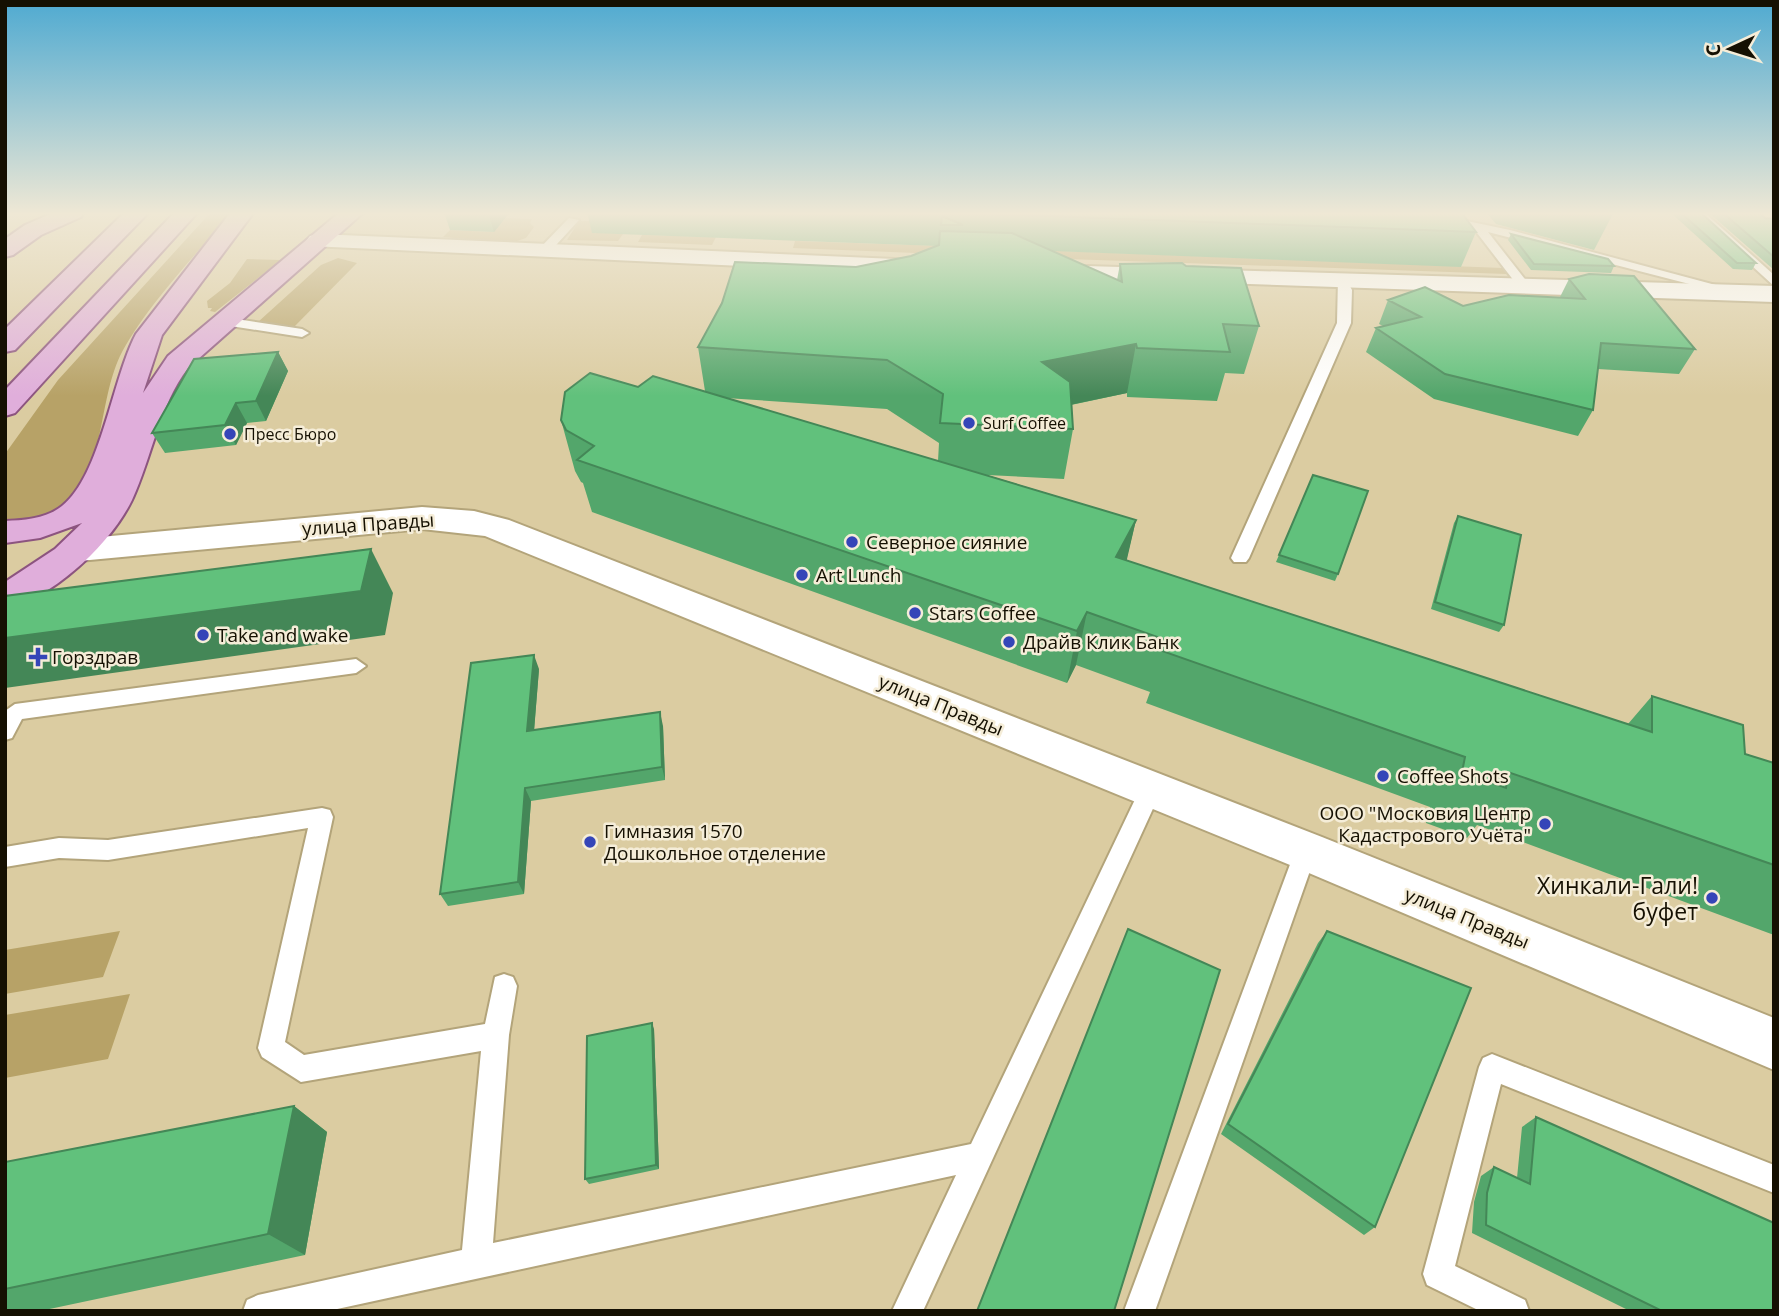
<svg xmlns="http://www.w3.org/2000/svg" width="1779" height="1316" font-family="'Open Sans',sans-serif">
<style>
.green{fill:#b7a267}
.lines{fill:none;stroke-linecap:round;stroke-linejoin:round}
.service-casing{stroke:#b3a47a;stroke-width:4}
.minor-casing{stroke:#b3a47a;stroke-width:4}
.primary-casing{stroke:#8c547f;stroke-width:4}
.service{fill:#fff;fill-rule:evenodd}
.minor{fill:#fff;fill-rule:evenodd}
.primary{fill:#e0aedb;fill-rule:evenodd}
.wall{fill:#53a66b;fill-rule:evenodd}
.shaded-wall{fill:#448757}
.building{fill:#61c17c;stroke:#448757;stroke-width:2}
.poi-dot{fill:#3545b8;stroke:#f5edd8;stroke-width:2.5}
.labels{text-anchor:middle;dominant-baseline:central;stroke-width:5;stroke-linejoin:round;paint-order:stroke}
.far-poi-label{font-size:16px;fill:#151002;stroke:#f5edd8;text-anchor:start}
.street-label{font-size:19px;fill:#151002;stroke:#f5edd8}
.poi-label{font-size:19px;fill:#151002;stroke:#f5edd8;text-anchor:start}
.near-poi-label{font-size:23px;fill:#151002;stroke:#f5edd8;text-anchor:end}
</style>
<rect width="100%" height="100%" fill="#dbcca1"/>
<path class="green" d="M 211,212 L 232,212 C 198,252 143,310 120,356 C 98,403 105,468 67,505 C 53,519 24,520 5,520 L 5,454 L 58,380 Z
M 504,218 L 532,219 L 530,223 L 534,227 L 526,238 L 511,243 L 443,237 L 450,230 L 493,232 Z
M 579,221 L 599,221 L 623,234 L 618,241 L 567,240 Z
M 642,235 L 716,237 L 712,245 L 638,242 Z
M 795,241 L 941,246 L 940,254 L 793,248 Z
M 983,248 L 1503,268 L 1507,274 L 982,256 Z
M 338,258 L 357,263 L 293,328 L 258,322 L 321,265 Z
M 247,259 L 281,260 L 215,312 L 210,311 L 212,308 L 208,308 L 207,301 L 230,283 Z
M 120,931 L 103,977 L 5,994 L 5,950 Z
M 130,994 L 108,1059 L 5,1078 L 5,1015 Z"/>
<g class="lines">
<defs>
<path id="service" d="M 1402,212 L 1424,212 L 1510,230 L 1738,291 L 1732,295 L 1488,232 L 1531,287 L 1525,291 L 1521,290 L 1474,229 Z
M 1693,212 L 1704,212 L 1774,275 L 1774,286 Z
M 569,218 L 579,220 L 546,256 L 538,256 L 538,250 Z
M 1338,279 L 1346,279 L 1352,290 L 1351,323 L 1249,558 L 1246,562 L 1234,562 L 1231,558 L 1337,323 Z
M 223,317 L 302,329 L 309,333 L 302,337 L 218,324 L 216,321 Z
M 356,659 L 366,666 L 356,673 L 22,719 L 12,738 L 5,740 L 5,711 L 15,704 Z
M 1151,780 L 1159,783 L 1162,789 L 923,1311 L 892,1311 L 956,1175 L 328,1311 L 243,1311 L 247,1300 L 258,1295 L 462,1250 L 481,1051 L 301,1082 L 262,1057 L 258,1048 L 308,828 L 108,860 L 59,858 L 5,867 L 5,847 L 59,838 L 108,840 L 322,808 L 330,810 L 333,817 L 285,1042 L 304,1055 L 485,1024 L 495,977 L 504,974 L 513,977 L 517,986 L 509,1035 L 493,1243 L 971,1144 L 1140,789 L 1143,783 Z
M 1306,841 L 1314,844 L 1317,851 L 1155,1311 L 1124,1311 L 1295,851 L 1298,844 Z
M 1492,1054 L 1774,1165 L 1774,1193 L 1501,1084 L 1455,1266 L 1525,1300 L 1529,1311 L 1480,1311 L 1427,1285 L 1423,1274 L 1479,1067 L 1483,1058 Z"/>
<path id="minor" d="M 318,234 L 918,260 L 927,262 L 930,267 L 927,272 L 918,274 L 310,246 L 306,241 L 310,236 Z
M 1052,265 L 1774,286 L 1774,302 L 1043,277 L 1040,272 L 1043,267 Z
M 422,507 L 474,511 L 509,520 L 1322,837 L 1774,1018 L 1774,1070 L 1290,865 L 485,536 L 422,529 L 79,561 L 67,558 L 62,550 L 67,542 L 79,539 Z"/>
<path id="primary" d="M 55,212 L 84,212 L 81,217 L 41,235 L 13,255 L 5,257 L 5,239 L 25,225 Z
M 125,212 L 149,212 L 15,350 L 5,352 L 5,329 Z
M 175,212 L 198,212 L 15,413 L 5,416 L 5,390 Z
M 231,212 L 254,212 L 162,335 L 143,393 L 168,356 L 340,212 L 364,212 L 188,368 C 159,406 152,457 132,500 C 110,545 53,597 5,610 L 5,582 L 55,549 L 82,523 L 40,538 L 5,543 L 5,521 C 24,520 46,519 62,506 C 101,475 112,379 136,334 Z"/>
</defs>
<use href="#service" class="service-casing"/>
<use href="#minor" class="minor-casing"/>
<use href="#primary" class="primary-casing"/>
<use href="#service" class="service"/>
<use href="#minor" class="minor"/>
<use href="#primary" class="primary"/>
</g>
<path class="wall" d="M 444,212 L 510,212 L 494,232 L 450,230 Z
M 587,212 L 1461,212 L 1476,232 L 1461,267 L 1052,251 L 1117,280 L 1120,264 L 1259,326 L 1244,374 L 1225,373 L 1217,401 L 1127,397 L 1127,393 L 1071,405 L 1073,429 L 1064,479 L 987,475 L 1136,520 L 1126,561 L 1628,724 L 1652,696 L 1745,754 L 1774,763 L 1774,935 L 1477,825 L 1467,838 L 1426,823 L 1430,807 L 1146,703 L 1150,692 L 1076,665 L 1067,683 L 592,512 L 583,483 L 581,482 L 575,471 L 561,420 L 638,387 L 705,391 L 698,347 L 856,267 L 911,256 L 937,246 L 592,233 ZM 726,398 L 887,409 L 939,443 L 938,461 Z
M 1486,212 L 1614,212 L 1594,250 L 1496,224 Z
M 1670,212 L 1700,212 L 1756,263 L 1752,270 L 1733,269 Z
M 1708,212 L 1758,212 L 1765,218 L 1774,219 L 1774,270 Z
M 1511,234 L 1614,266 L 1611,273 L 1531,270 L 1508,240 Z
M 1569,279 L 1695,349 L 1679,374 L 1598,369 L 1593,410 L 1578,436 L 1434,399 L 1366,352 L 1376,328 L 1383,326 L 1379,324 L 1388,300 L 1463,306 L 1560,297 Z
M 278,352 L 288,371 L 266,421 L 247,423 L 236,445 L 165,453 L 152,433 Z
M 1313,475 L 1338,574 L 1335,581 L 1276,562 Z
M 1458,516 L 1504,625 L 1499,632 L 1431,609 L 1454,523 Z
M 539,669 L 534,730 L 663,726 L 665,780 L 531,801 L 524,894 L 448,906 L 440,894 Z
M 1327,931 L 1375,1227 L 1364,1235 L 1221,1134 L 1318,943 Z
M 654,1029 L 659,1169 L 589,1184 L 585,1179 Z
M 294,1106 L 327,1132 L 305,1255 L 40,1311 L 5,1311 L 5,1162 Z
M 1536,1117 L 1774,1311 L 1630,1311 L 1472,1233 L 1474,1202 L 1481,1176 L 1494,1167 L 1517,1178 L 1522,1127 Z"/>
<path class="shaded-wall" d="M 488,212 L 510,212 L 494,232 Z
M 1136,344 L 1127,393 L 1036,412 L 1042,362 Z
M 278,352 L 288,371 L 266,421 L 256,401 Z
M 236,403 L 247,423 L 236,445 L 225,425 Z
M 1136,520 L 1124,572 L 1116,557 Z
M 371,549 L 393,593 L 385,635 L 5,688 L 5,638 Z
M 1087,612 L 1076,665 L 1067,683 L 1077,631 Z
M 534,655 L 539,669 L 533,744 L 527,731 Z
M 660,712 L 663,726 L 665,780 L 662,767 Z
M 525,788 L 531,801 L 524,894 L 518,882 Z
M 652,1023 L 654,1029 L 659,1169 L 656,1165 Z
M 294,1106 L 327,1132 L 305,1255 L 268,1234 Z"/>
<path class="building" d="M 940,212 L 1461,212 L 1476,232 Z
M 1680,212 L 1700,212 L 1756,263 L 1737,263 Z
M 1722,212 L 1758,212 L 1765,218 L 1774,219 L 1774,257 Z
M 942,216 L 963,225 L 941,225 Z
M 940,231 L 1012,233 L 1122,282 L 1120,264 L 1182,263 L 1186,266 L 1241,268 L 1259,326 L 1223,324 L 1230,352 L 1137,348 L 1136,344 L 1042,362 L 1070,382 L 1073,429 L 940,423 L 943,394 L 887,360 L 698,347 L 722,303 L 735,262 L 856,267 L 911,256 L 939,245 Z
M 1511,234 L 1608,259 L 1614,266 L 1534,264 Z
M 1589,274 L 1634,276 L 1695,349 L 1601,343 L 1593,410 L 1445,374 L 1376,328 L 1421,317 L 1388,300 L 1425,287 L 1463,306 L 1509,295 L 1585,299 L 1569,279 Z
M 278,352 L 256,401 L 236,403 L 225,425 L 152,433 L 194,359 Z
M 590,373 L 638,387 L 653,376 L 1136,520 L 1116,557 L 1652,732 L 1652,696 L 1743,725 L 1745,754 L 1774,763 L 1774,865 L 1508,772 L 1506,788 L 1462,772 L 1465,757 L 1162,651 L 1166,640 L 1087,612 L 1077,631 L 577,460 L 594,446 L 566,430 L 561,420 L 565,392 Z
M 1313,475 L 1368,491 L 1338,574 L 1279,555 Z
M 1458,516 L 1521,535 L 1504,625 L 1435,602 Z
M 371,549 L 361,591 L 5,638 L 5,596 Z
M 534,655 L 527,731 L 660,712 L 662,767 L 525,788 L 518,882 L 440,894 L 471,663 Z
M 1128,929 L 1220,970 L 1114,1311 L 977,1311 Z
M 1327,931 L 1471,988 L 1375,1227 L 1228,1124 Z
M 652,1023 L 656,1165 L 585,1179 L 587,1036 Z
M 294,1106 L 268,1234 L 5,1289 L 5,1162 Z
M 1536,1117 L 1774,1223 L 1774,1311 L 1662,1311 L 1486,1225 L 1487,1193 L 1494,1167 L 1530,1184 Z"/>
<linearGradient id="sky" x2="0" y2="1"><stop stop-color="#4faad1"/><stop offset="0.54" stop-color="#efe8d5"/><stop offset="1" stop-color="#efe8d5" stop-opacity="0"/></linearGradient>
<rect width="1779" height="396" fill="url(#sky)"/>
<g class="poi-dot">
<circle cx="969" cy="423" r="7"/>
<circle cx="230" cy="434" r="7"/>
<circle cx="852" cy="542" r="7"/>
<circle cx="802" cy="575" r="7"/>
<circle cx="915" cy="613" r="7"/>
<circle cx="203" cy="635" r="7"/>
<circle cx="1009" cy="642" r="7"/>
<path d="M34.5 646.5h7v7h7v7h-7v7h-7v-7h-7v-7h7z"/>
<circle cx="1383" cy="776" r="7"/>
<circle cx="1545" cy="824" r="7"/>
<circle cx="590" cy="842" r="7"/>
<circle cx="1712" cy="898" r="7"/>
</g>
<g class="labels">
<g class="far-poi-label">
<text x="983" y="423">Surf Coffee</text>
<text x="244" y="434">Пресс Бюро</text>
</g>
<g class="street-label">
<text transform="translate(368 524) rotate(-4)">улица Правды</text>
<text transform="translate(941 705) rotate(22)">улица Правды</text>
<text transform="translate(1467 918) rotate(22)">улица Правды</text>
</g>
<g class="poi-label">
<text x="866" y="542">Северное сияние</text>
<text x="816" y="575">Art Lunch</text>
<text x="929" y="613">Stars Coffee</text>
<text x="217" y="635">Take and wake</text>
<text x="1023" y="642">Драйв Клик Банк</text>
<text x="52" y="657">Горздрав</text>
<text x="1397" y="776">Coffee Shots</text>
<text x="1531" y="813" text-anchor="end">ООО "Московия Центр<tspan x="1531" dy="22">Кадастрового Учёта"</tspan></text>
<text x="604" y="831">Гимназия 1570<tspan x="604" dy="22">Дошкольное отделение</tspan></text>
</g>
<g class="near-poi-label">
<text x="1698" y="885">Хинкали-Гали!<tspan x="1698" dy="26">буфет</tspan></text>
</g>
</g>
<rect width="1779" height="1316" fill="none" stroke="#151002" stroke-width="14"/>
<g transform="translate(1730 49) rotate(266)" stroke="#f5edd8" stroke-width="5" paint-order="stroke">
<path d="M0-5L12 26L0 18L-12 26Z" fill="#151002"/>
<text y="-10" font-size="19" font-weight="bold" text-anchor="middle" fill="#151002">С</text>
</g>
</svg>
